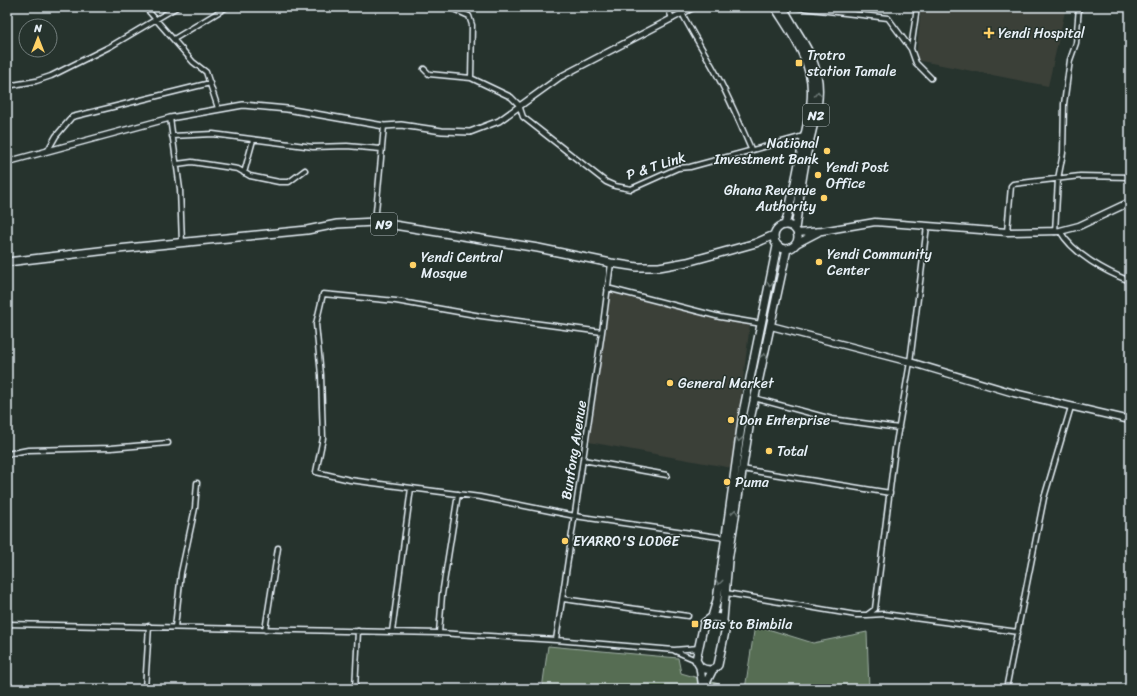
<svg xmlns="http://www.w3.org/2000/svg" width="1137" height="696" font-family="Sriracha,sans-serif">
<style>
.built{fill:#3b4039}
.green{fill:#566d52;stroke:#9fafa5}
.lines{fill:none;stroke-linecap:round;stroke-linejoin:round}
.minor-casing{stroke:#e8f1f8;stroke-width:7}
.tertiary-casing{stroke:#e8f1f8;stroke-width:8}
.secondary-casing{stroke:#e8f1f8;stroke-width:9}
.trunk-casing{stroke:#e8f1f8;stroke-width:10}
.minor{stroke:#26332d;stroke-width:4}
.tertiary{stroke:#26332d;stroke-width:5}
.secondary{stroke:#26332d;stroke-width:6}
.trunk{stroke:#26332d;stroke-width:7}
.oneway{stroke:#6a7674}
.poi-dot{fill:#ffd166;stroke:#26332d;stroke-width:1.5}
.labels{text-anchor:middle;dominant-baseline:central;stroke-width:3;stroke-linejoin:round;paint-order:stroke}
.shield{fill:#26332d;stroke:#aeb8bb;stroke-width:1}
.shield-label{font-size:13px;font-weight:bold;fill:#e8f1f8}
.poi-label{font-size:14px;fill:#e8f1f8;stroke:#26332d;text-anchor:start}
.street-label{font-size:14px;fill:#e8f1f8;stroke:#26332d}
</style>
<rect width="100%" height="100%" fill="#26332d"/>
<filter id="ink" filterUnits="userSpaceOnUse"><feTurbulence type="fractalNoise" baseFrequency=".025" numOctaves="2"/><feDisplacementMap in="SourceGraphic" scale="8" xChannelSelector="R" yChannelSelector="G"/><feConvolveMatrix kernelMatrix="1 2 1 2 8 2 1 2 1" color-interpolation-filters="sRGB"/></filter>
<g filter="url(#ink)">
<path class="built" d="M 921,7 L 1066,7 L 1048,86 L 916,60 Z
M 611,289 L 750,324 L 732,468 L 589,442 Z"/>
<path class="green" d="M 755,625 L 813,643 L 867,632 L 869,689 L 745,689 Z
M 548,646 L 678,658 L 681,673 L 736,689 L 542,689 Z"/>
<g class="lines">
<defs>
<path id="minor" d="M 145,7 L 193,62 L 206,72 L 218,108
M 449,7 L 469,16 L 472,25 L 471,78
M 668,7 L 672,19
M 793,7 L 888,18 L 911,49
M 917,7 L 911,49 L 916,63 L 931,78
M 682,13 C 690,29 699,43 708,59 C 725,87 738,119 751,149
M 174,39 L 227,7
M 424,69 L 429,74 L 471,78 L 511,97 L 519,105 L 523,117 L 606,182 L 615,186 L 631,189 L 678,168 L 690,167 L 804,136
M 7,86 L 36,81 L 51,76 L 111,46 L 177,7
M 170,118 L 180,189 L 182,243
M 172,136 L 213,134 L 313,147 L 347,146 L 381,149
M 48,150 L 56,136 L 72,117 L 210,83
M 177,164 L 192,162 L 238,169 L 250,176 L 279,182 L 289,182 L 305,170
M 244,173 L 253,140
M 375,222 L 384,126
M 1060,231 C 1073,254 1106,272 1130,281
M 1007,232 L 1011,186 L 1013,184 L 1080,176 L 1130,177
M 1055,232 L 1058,179 L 1063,153 L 1064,104 L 1070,60 L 1076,43 L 1079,7
M 607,288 L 720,317 L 762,324
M 602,332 L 481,316 L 396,301 L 323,294 L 316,324 L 321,375 L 323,438 L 316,472 L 350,480 L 480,497 L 575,516 L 725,538
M 754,398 L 832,419 L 899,428
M 7,454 L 28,450 L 111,448 L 168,443
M 583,460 L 667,475
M 742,469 L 890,493
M 726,593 L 856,615 L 867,615 L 875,609 L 895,449 L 910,362 L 927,226
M 563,599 L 688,616
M 867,615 L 884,614 L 1018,632
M 7,624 L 439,633 L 556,640 L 674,650 L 699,648
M 175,627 L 181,573 L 195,508 L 197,483
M 265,630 L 278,548
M 392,632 L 411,488
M 439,633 L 442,595 L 458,494
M 556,640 L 602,332 L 611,263
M 675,651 L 696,660
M 145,689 L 149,626
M 355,689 L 358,631
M 1006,689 L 1044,498 L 1071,407"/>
<path id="tertiary" d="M 7,162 L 170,118 L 243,105 L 287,109 L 384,126 L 401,125 L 442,131 L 470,132 L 499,121 L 560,77 L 694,7"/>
<path id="secondary" d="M 797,233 L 822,231 L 875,222 L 1007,232 L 1060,231 L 1079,226 L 1130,202
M 796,244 L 819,232
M 771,326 L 910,362 L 1014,393 L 1130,420"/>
<path id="trunk" d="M 775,7 C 788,28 803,48 809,72 C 816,96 807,124 802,148 C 797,174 792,200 785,225
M 783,7 C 794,30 812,50 817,75 C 822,100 813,124 808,148 C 802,174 799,202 795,229
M774 237a12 12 0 1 1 24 0a12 12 0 1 1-24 0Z
M 7,262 L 108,250 L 307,230 L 337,224 L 375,222 L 538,248 L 611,263 L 637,267 L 659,267 L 687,262 L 756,243 L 774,235
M 712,617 L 717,600 L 743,413 L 777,246
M 712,617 L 721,618 L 726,627 L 718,665 C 714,671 707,671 700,667 L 696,660 L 704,623 Z
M 723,620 L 728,561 L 751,415 L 787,249
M 700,667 L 703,689
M 703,689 L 713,669"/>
</defs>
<use href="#minor" class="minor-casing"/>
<use href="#tertiary" class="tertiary-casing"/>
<use href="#secondary" class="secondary-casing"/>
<use href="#trunk" class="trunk-casing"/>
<use href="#minor" class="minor"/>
<use href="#tertiary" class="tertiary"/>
<use href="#secondary" class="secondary"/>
<use href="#trunk" class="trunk"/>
</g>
<defs><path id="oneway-chevron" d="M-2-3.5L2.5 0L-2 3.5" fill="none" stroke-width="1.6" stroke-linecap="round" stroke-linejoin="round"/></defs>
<g class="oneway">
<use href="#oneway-chevron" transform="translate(818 94) rotate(-90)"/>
<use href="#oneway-chevron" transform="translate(770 284) rotate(101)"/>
<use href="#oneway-chevron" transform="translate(764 356) rotate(-77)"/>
<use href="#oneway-chevron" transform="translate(739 439) rotate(99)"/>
<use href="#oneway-chevron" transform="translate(735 512) rotate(-81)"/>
<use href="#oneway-chevron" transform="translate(719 582) rotate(97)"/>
</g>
</g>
<g class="poi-dot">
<path d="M987 27h4v4h4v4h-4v4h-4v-4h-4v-4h4z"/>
<rect x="795" y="59" width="8" height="8" rx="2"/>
<circle cx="827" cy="151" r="4"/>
<circle cx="818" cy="175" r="4"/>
<circle cx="824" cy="198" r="4"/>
<circle cx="819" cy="262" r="4"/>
<circle cx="413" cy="265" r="4"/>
<circle cx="670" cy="383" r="4"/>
<circle cx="731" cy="420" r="4"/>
<circle cx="769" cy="451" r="4"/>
<circle cx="727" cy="482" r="4"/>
<circle cx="565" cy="541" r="4"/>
<rect x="691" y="620" width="8" height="8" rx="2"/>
</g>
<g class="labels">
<g class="shield">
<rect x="803" y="104" width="26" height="22" rx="3"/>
<rect x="371" y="213" width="26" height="22" rx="3"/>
</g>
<g class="shield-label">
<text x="816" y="115">N2</text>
<text x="384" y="224">N9</text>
</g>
<g class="poi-label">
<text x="998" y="33">Yendi Hospital</text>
<text x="807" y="55">Trotro<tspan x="807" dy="16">station Tamale</tspan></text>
<text x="819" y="143" text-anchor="end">National<tspan x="819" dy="16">Investment Bank</tspan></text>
<text x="826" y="167">Yendi Post<tspan x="826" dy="16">Office</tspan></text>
<text x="816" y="190" text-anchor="end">Ghana Revenue<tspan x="816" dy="16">Authority</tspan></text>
<text x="827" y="254">Yendi Community<tspan x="827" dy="16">Center</tspan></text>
<text x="421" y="257">Yendi Central<tspan x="421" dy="16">Mosque</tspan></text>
<text x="678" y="383">General Market</text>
<text x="739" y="420">Don Enterprise</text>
<text x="777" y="451">Total</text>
<text x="735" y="482">Puma</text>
<text x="573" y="541">EYARRO'S LODGE</text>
<text x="703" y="624">Bus to Bimbila</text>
</g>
<g class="street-label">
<text transform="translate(656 166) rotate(-18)">P &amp; T Link</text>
<text transform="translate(574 450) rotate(-81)">Bunfong Avenue</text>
</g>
</g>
<rect width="1137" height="696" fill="none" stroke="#26332d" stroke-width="24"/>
<rect x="12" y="12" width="1113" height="672" fill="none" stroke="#e8f1f8" stroke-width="1.5" filter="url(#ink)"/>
<g transform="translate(38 38)"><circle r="19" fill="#26332d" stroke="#747f7e"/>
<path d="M0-3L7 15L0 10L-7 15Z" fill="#ffd166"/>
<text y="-6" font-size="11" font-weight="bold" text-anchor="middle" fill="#e8f1f8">N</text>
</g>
</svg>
